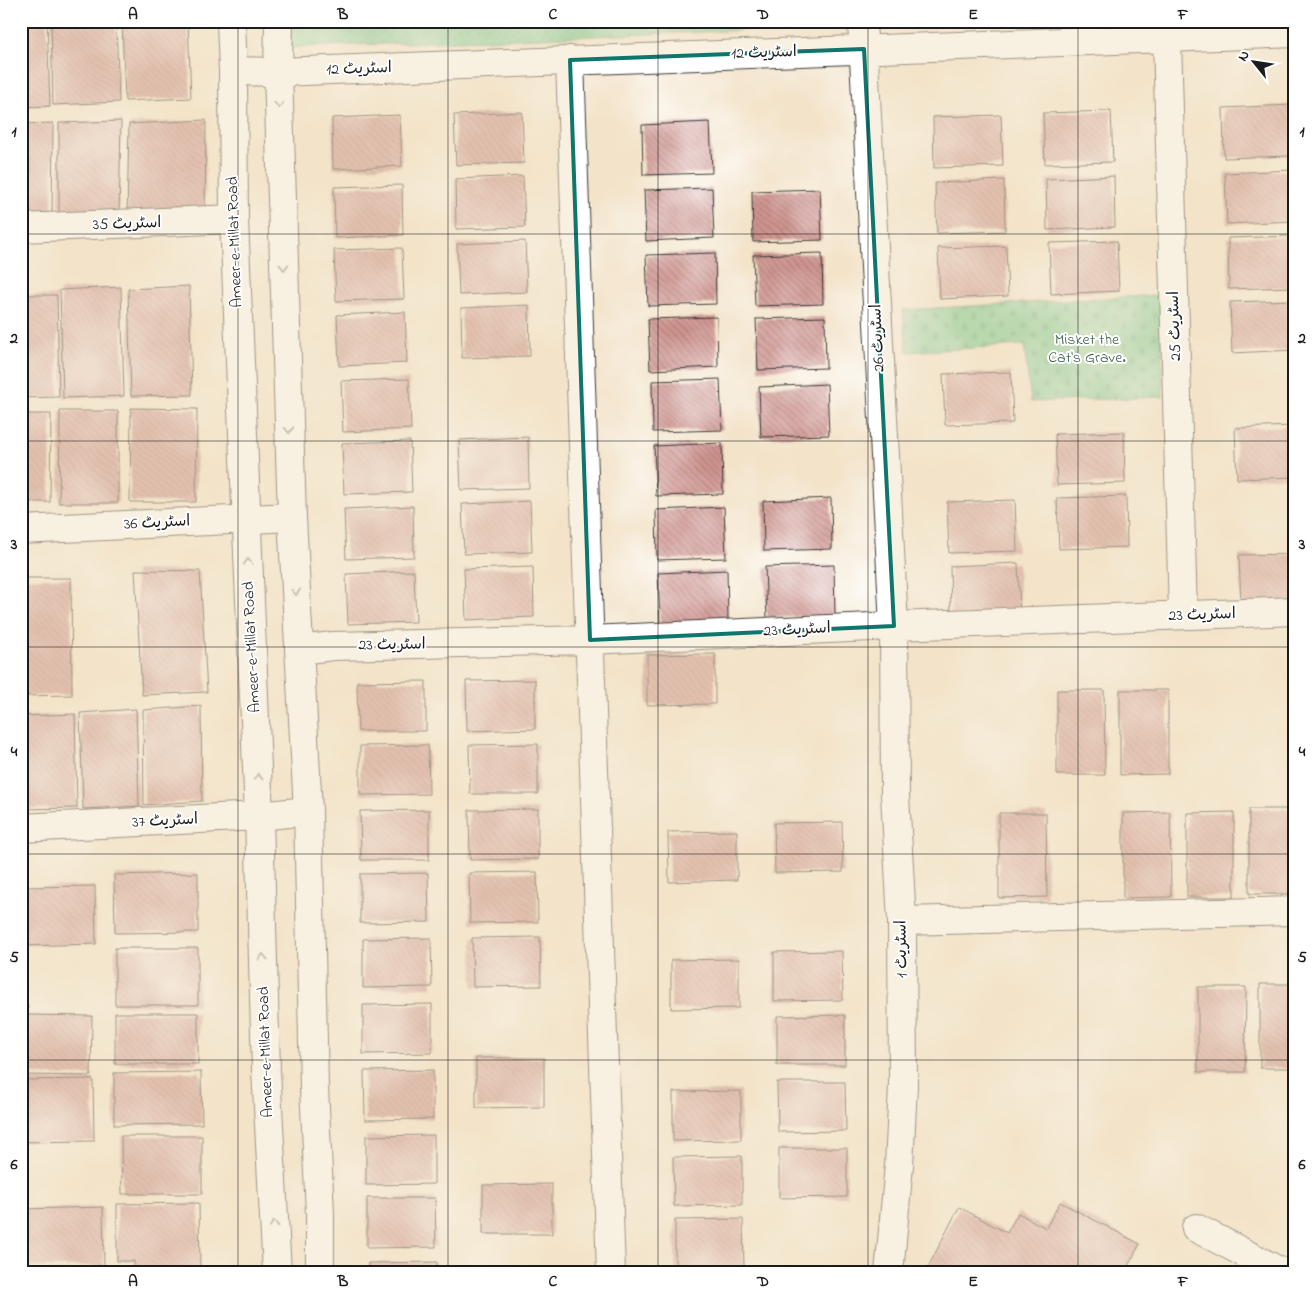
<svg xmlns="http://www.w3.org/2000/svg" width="1316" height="1294" font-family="'Indie Flower','Playpen Sans Arabic',sans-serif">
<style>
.cemetery{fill:url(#cemetery-stones);stroke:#467256}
.park{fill:url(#park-dots);stroke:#467256}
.building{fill:url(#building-back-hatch)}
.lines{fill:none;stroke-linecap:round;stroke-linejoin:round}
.minor-casing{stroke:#3c3a36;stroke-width:30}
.major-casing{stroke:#3c3a36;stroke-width:30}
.minor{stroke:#fff;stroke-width:28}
.major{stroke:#fff;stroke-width:28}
.oneway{stroke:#999}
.marked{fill:none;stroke:#0f766e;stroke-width:4;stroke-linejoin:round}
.grid{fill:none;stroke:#1c1c1c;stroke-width:1;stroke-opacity:0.55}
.labels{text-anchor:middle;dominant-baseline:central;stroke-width:4;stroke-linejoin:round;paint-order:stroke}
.street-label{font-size:16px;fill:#1c1c1c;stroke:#fff}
.park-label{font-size:16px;fill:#3e614a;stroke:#fff}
.neatline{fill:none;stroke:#1c1c1c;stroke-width:2}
.grid-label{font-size:16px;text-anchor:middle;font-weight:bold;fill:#1c1c1c}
</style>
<defs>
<pattern id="cemetery-stones" width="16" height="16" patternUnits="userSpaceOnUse" patternTransform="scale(1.25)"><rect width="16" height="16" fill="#71c98f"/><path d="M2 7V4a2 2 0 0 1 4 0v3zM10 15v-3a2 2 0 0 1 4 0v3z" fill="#61ac7b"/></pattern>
<pattern id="park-dots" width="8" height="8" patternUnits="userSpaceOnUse" patternTransform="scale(1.25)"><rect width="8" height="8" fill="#71c98f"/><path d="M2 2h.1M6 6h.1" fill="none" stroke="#61ac7b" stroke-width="1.8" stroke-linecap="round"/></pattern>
<pattern id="building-back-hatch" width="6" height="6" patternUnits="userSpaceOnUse" patternTransform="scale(1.25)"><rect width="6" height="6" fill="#d09590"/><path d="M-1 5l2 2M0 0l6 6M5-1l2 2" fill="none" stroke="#a87975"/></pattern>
</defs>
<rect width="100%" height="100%" fill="#fff"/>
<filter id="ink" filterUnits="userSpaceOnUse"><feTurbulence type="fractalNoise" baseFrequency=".02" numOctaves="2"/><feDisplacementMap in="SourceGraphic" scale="10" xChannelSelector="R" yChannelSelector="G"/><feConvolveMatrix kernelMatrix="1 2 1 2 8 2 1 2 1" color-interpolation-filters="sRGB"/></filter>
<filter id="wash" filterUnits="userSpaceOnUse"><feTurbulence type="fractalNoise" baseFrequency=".0096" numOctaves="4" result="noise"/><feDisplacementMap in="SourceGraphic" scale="20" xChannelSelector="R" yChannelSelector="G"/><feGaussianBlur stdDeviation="1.12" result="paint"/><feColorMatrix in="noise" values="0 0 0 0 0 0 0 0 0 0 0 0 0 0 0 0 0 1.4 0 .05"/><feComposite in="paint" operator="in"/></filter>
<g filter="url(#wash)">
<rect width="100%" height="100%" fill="#f3e3c9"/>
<path class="cemetery" d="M 1160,295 L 1163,397 L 1031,402 L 1024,345 L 907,352 L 903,310 Z"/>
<path class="park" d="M 272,21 L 834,21 L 834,27 L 273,48 Z"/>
<g id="blocks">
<path class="building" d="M 21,21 L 47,21 L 50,106 L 21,107 Z
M 51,21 L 116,21 L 119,102 L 53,105 Z
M 122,21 L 188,21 L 191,98 L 125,101 Z
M 1291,105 L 1293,156 L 1224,158 L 1223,108 Z
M 1111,111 L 1113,162 L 1045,164 L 1043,113 Z
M 522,112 L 524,163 L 456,165 L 454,115 Z
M 400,115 L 402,166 L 333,169 L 332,118 Z
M 1001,115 L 1003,166 L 934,168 L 933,117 Z
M 206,120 L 205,214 L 127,219 L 129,124 Z
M 121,121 L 119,217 L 59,217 L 59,123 Z
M 710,122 L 712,173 L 643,175 L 642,125 Z
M 53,123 L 52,216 L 21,218 L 21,124 Z
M 1293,170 L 1295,221 L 1227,224 L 1225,173 Z
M 523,176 L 525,227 L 456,229 L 455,179 Z
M 1114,176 L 1115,227 L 1047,230 L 1046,179 Z
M 1004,180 L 1005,231 L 937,233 L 935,183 Z
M 402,185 L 403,235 L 335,238 L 334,187 Z
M 712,188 L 714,238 L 646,241 L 644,190 Z
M 820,189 L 822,240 L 753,242 L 752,191 Z
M 1295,236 L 1295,287 L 1229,289 L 1228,238 Z
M 525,241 L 527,292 L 459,295 L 457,244 Z
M 1117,241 L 1119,291 L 1051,294 L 1049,243 Z
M 1006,246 L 1008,296 L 940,299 L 938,248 Z
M 402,248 L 404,299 L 336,301 L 334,250 Z
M 715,253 L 716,304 L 648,306 L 646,255 Z
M 822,253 L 823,304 L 755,306 L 753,255 Z
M 189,286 L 192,395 L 131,396 L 128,289 Z
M 121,287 L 124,396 L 63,398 L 60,290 Z
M 21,295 L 57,295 L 59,397 L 21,398 Z
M 1295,300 L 1295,350 L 1232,353 L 1230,302 Z
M 529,305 L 530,356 L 462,358 L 461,308 Z
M 405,312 L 407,363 L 339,366 L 337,315 Z
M 717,317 L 718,367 L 650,370 L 648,319 Z
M 825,317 L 826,368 L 758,370 L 756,319 Z
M 1011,372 L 1013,423 L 945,425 L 943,374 Z
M 409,379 L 411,429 L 343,432 L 341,381 Z
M 720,379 L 722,430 L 653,432 L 652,381 Z
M 827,384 L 829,435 L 761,437 L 759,387 Z
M 131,408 L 197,409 L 196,502 L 130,502 Z
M 60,411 L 118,411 L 118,503 L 59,503 Z
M 21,414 L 51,414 L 50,502 L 21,502 Z
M 1295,426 L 1295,477 L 1237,479 L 1235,428 Z
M 1124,432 L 1125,483 L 1057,485 L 1055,434 Z
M 528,437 L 529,488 L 461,490 L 459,440 Z
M 410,441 L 412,492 L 344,494 L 342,443 Z
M 722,443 L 723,494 L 656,496 L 654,446 Z
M 1126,496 L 1127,547 L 1059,549 L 1057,498 Z
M 831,498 L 832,549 L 764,551 L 763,501 Z
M 1015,500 L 1017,551 L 949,553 L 947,502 Z
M 530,501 L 532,552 L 464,554 L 462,504 Z
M 413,506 L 414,557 L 346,559 L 344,509 Z
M 724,507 L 726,558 L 657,560 L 656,510 Z
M 1295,554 L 1295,604 L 1241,606 L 1239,555 Z
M 1018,563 L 1020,614 L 951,616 L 950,566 Z
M 834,565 L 835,615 L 767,618 L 765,567 Z
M 533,567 L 534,617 L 466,620 L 464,569 Z
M 135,570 L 200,571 L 207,692 L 142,695 Z
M 727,570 L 728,621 L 660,624 L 658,573 Z
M 414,571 L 416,622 L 348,624 L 346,574 Z
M 21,578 L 71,578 L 72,695 L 21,696 Z
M 715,654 L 715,704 L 647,705 L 647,655 Z
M 535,680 L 535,729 L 467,731 L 466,681 Z
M 426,681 L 426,731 L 358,731 L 357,682 Z
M 1057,690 L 1104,690 L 1105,775 L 1057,775 Z
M 1120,690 L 1168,690 L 1168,774 L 1120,775 Z
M 201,706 L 202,801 L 144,805 L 143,710 Z
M 136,709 L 139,806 L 83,809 L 80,713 Z
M 75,714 L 77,808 L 21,809 L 21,716 Z
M 538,744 L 538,794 L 470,794 L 469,745 Z
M 428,745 L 429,794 L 360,795 L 360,746 Z
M 538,809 L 538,859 L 470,860 L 469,810 Z
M 1249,809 L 1295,809 L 1295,894 L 1249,894 Z
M 429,810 L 429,860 L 361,860 L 360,811 Z
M 1170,812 L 1171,897 L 1123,898 L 1123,813 Z
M 1234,812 L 1234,897 L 1187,897 L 1187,813 Z
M 999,813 L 1046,813 L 1047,897 L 999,898 Z
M 842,822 L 843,872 L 775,873 L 774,823 Z
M 737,831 L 737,880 L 669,882 L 668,832 Z
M 537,872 L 538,922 L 470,923 L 469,873 Z
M 198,873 L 198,932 L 115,933 L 114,875 Z
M 428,873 L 429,922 L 360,923 L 360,874 Z
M 95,886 L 96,944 L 21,946 L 21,887 Z
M 540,937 L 541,986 L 473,987 L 472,938 Z
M 431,938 L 432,987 L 363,988 L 363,939 Z
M 115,948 L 198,948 L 198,1005 L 115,1005 Z
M 842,951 L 843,1000 L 774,1001 L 774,952 Z
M 739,959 L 739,1008 L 671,1009 L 671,960 Z
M 1260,984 L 1295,984 L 1295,1068 L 1260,1068 Z
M 1198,987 L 1246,987 L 1245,1072 L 1198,1072 Z
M 432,1004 L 432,1053 L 363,1054 L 363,1005 Z
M 21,1006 L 28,1006 L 27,1015 L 92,1016 L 91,1076 L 25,1075 L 21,1072 Z
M 115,1013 L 198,1013 L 198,1064 L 115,1064 Z
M 845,1015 L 845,1065 L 777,1065 L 777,1016 Z
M 476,1058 L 544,1058 L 544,1107 L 476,1108 Z
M 433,1070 L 433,1119 L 365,1120 L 364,1071 Z
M 201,1072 L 202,1124 L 114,1125 L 114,1073 Z
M 93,1079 L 94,1141 L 21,1142 L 21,1088 L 25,1088 L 25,1080 Z
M 777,1082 L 845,1082 L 846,1131 L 778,1132 Z
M 741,1091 L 741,1140 L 673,1141 L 673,1092 Z
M 434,1135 L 434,1184 L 366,1185 L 366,1136 Z
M 121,1136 L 202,1136 L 202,1194 L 122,1194 Z
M 779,1148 L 847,1148 L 847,1197 L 779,1198 Z
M 742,1156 L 742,1205 L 674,1206 L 673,1157 Z
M 552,1184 L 552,1234 L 483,1234 L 483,1185 Z
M 367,1198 L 435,1198 L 436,1247 L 367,1248 Z
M 1060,1202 L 1140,1244 L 1124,1273 L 925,1273 L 959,1207 L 1007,1233 L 1018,1213 L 1046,1228 Z
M 199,1203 L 200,1273 L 134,1273 L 134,1261 L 117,1261 L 117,1204 Z
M 103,1207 L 104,1266 L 21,1268 L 21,1209 Z
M 743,1219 L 744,1268 L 675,1269 L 675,1220 Z
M 437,1262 L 437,1273 L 368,1273 L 368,1263 Z
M 104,1270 L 104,1273 L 51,1273 L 51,1271 Z"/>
</g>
</g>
<g filter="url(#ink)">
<use href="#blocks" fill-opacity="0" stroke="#3c3a36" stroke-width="1"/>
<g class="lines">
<defs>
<path id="minor" d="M 862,21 L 894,626 L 895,795 L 902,921 L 903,1086 L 899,1165 L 889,1273
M 1167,38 L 1183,615
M 570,60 L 611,1273
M 233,71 L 278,72 L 1295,33
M 21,228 L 234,219
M 21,530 L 292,517
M 299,650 L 333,646 L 590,640 L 894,626 L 1295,611
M 21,828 L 259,816 L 308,811
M 902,921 L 1295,911
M 1196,1228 L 1283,1273"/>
<path id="major" d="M 231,21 L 233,71 L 234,219 L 259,816 L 266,1070 L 277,1273
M 279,21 L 278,72 L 292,517 L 308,811 L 314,1087 L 320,1214 L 320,1273"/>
</defs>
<use href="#minor" class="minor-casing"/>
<use href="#major" class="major-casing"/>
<use href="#minor" class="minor"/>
<use href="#major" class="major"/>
</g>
<defs><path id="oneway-chevron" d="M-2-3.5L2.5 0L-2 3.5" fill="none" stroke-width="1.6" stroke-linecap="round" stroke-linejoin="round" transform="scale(1.25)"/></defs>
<g class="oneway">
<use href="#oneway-chevron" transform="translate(279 105) rotate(88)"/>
<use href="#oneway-chevron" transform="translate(284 267) rotate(88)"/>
<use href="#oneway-chevron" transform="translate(289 430) rotate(88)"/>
<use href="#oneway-chevron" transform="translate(248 562) rotate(-93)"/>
<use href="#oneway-chevron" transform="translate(296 592) rotate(87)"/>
<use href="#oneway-chevron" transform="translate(258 777) rotate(-93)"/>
<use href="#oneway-chevron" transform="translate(263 957) rotate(-92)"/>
<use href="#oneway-chevron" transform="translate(274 1224) rotate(-93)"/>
</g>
</g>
<path d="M0 0H1316V1294H0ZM 864,49 L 894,626 L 590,640 L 570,60 Z" fill="#f3e3c9" fill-opacity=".55" fill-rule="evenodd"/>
<path class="marked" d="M 864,49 L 894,626 L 590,640 L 570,60 Z"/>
<path class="grid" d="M 238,21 L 238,1273M 448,21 L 448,1273M 658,21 L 658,1273M 868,21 L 868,1273M 1078,21 L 1078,1273M 21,234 L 1295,234M 21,441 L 1295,441M 21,647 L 1295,647M 21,854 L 1295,854M 21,1060 L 1295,1060"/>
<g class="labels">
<g class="street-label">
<text transform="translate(764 53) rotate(-2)">اسٹریٹ 12</text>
<text transform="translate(359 69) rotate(-2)">اسٹریٹ 12</text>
<text transform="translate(127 224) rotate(-2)">اسٹریٹ 35</text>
<text transform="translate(235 242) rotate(-92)">Ameer-e-Millat Road</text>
<text transform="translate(1175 326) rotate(-92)">اسٹریٹ 25</text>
<text transform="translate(878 338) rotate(-93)">اسٹریٹ 26</text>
<text transform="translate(157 523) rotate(-3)">اسٹریٹ 36</text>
<text transform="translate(1202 615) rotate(-2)">اسٹریٹ 23</text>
<text transform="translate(797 630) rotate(-3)">اسٹریٹ 23</text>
<text transform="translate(392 645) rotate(-1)">اسٹریٹ 23</text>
<text transform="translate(252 647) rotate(-93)">Ameer-e-Millat Road</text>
<text transform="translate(165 821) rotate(-3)">اسٹریٹ 37</text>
<text transform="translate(902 949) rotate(-91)">اسٹریٹ 1</text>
<text transform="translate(266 1052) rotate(-92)">Ameer-e-Millat Road</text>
</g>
<g class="park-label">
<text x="1087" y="340">Misket the<tspan x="1087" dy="18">Cat's Grave.</tspan></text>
</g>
</g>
<rect width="1316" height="1294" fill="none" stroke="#fff" stroke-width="55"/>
<g transform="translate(1254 62) rotate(300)" stroke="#ffffff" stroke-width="4" paint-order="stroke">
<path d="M0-4L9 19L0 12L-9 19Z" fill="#1c1c1c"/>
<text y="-8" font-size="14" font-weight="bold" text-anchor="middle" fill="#1c1c1c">N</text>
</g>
<rect x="28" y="28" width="1260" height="1238" class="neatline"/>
<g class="grid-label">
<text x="133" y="19">A</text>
<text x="343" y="19">B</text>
<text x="553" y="19">C</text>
<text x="763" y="19">D</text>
<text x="973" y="19">E</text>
<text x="1183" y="19">F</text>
<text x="14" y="136">1</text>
<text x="1302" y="136">1</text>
<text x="14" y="343">2</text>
<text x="1302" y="343">2</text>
<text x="14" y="549">3</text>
<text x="1302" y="549">3</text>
<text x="14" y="756">4</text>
<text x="1302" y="756">4</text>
<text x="14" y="962">5</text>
<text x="1302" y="962">5</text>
<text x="14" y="1169">6</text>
<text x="1302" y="1169">6</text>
<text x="133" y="1286">A</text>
<text x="343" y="1286">B</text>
<text x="553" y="1286">C</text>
<text x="763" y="1286">D</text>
<text x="973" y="1286">E</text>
<text x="1183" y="1286">F</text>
</g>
</svg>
